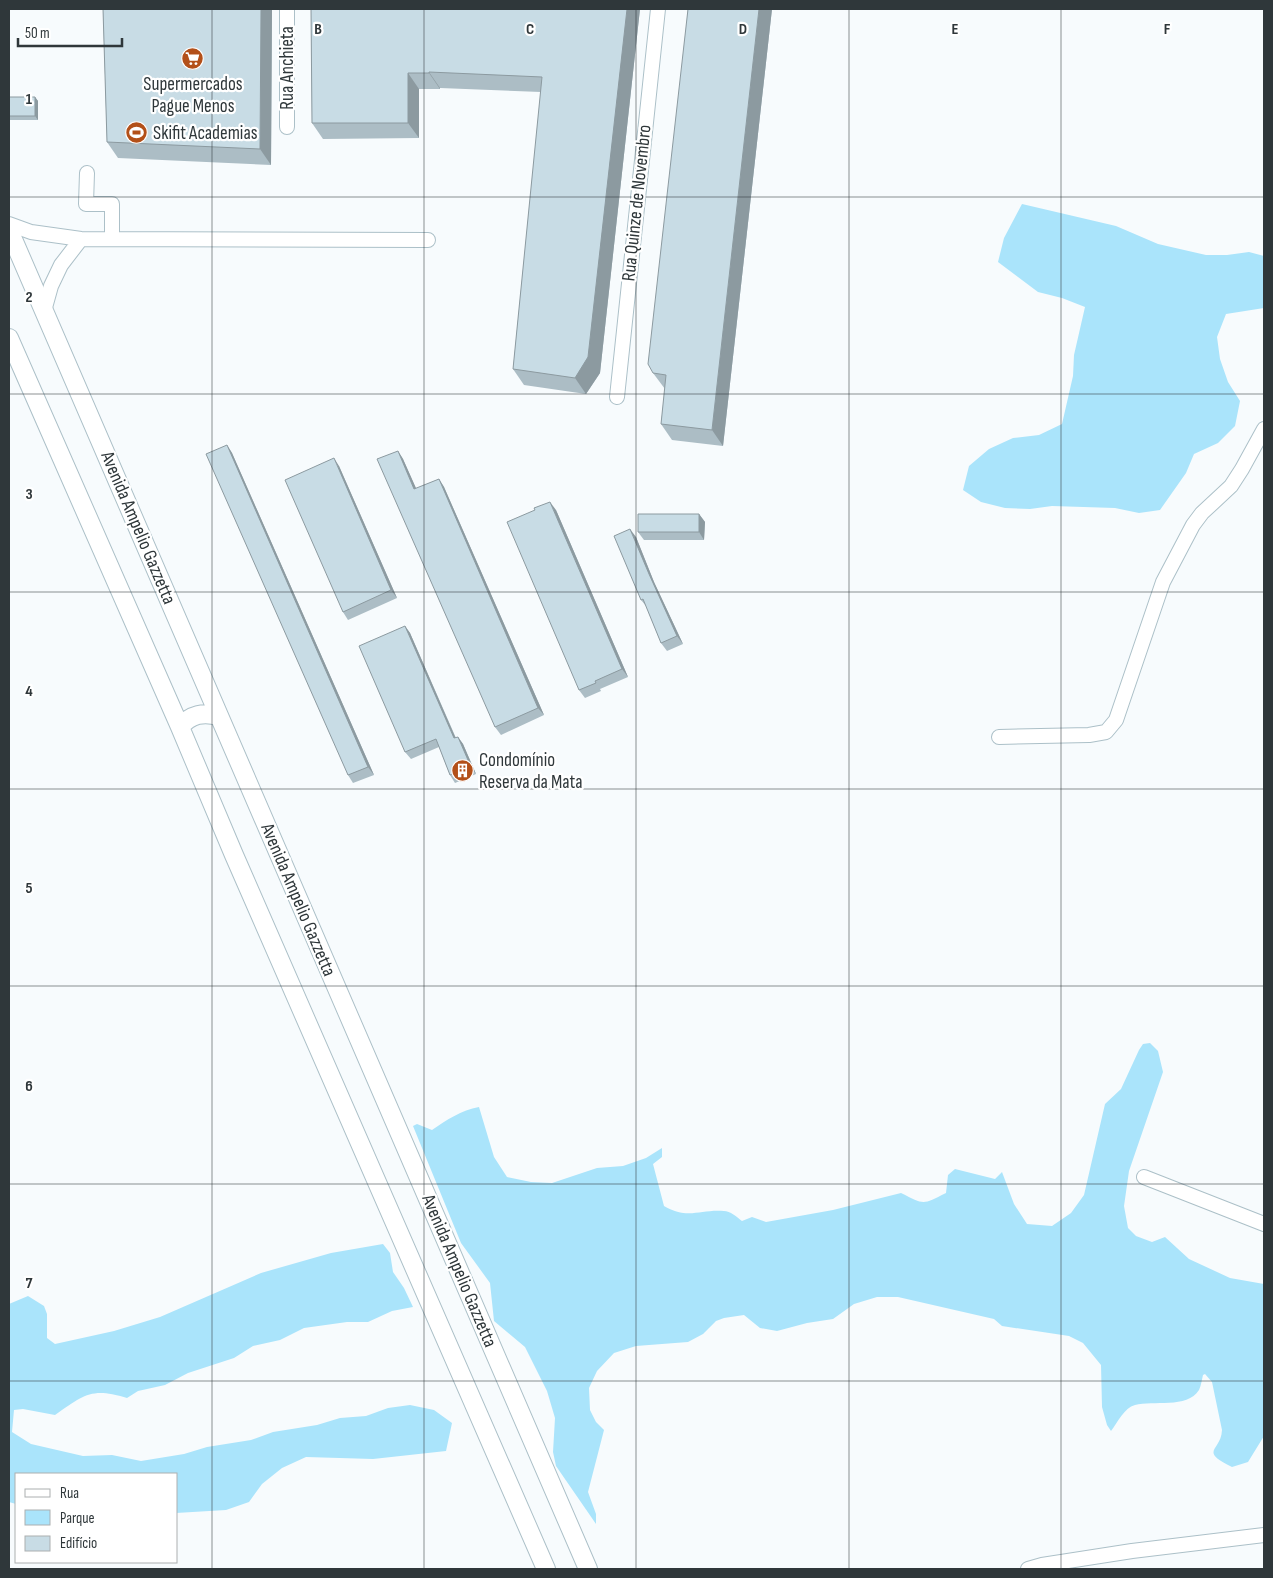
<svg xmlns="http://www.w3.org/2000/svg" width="1273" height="1578" font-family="'Sofia Sans Condensed',sans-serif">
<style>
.green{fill:#aae4fb}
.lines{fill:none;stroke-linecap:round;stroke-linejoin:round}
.minor-casing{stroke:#acc0c8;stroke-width:16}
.major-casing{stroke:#acc0c8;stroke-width:20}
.minor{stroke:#fff;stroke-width:14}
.major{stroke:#fff;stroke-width:18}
.wall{fill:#acbdc5}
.shaded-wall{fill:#8c9aa0}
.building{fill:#c8dce5;stroke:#8c9aa0}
.grid{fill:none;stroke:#2f373a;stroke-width:1;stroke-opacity:0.55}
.labels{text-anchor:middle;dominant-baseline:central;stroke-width:4.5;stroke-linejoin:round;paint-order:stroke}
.street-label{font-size:19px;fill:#2f373a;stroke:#fff}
.poi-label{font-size:19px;fill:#2f373a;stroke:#fff;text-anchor:start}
.grid-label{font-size:16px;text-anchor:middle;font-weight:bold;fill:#2f373a;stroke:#fff;stroke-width:4.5;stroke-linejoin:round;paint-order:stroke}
</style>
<rect width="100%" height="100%" fill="#f7fbfd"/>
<path class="green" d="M 1022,204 L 1116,226 L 1158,244 L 1206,255 L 1227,255 L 1249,252 L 1264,256 L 1264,308 L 1226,314 L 1217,337 L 1220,359 L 1228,382 L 1240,401 L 1235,426 L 1218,443 L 1194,454 L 1186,473 L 1160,510 L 1139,513 L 1115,508 L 1052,506 L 1030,509 L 1005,508 L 981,502 L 963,490 L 969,466 L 989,449 L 1013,438 L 1039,435 L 1062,424 L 1073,376 L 1074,355 L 1085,307 L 1062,298 L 1038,292 L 998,262 L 1004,238 Z
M 1150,1043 L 1158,1051 L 1163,1072 L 1129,1171 L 1124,1206 L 1128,1228 L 1136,1236 L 1152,1242 L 1165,1237 L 1189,1259 L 1230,1278 L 1264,1284 L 1264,1436 L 1248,1462 L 1232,1467 C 1198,1450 1221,1452 1222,1430 L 1212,1382 L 1205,1374 L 1203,1375 C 1202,1379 1201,1386 1199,1390 C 1187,1409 1153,1400 1135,1405 C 1124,1408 1118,1422 1111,1431 L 1107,1425 L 1102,1407 L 1101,1365 L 1083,1343 L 1069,1336 L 1002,1326 L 994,1319 L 898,1297 L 877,1297 L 854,1304 L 833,1319 L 807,1323 L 777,1331 L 760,1328 L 744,1315 L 724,1318 L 716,1321 L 703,1334 L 688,1342 L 636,1346 L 614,1353 L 597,1371 L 589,1388 L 590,1410 L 596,1422 L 604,1430 L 588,1492 L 596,1514 L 596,1524 L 556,1466 L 553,1452 L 555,1418 L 547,1391 L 525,1347 L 494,1321 L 490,1283 L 461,1243 L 413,1126 L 417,1124 L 432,1130 C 447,1120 461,1110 479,1107 L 494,1157 L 507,1177 L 531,1182 L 552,1183 L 597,1168 L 623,1166 L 646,1158 L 662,1148 L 662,1157 L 653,1164 L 664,1206 C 688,1220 700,1209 724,1211 C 730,1211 737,1217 742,1221 L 752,1217 L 766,1222 L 833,1210 L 901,1193 C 925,1205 922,1205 946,1193 L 948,1175 L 955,1169 L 995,1179 L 1002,1172 L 1014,1204 L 1027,1224 L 1052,1226 L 1071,1213 L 1084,1195 L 1105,1104 L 1121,1089 L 1139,1050 L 1143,1044 Z
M 383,1244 L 390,1253 L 393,1272 L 404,1288 L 413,1307 L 392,1311 L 368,1322 L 347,1322 L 304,1328 L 280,1340 L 253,1346 L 234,1358 L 188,1373 L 165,1385 L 138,1391 L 127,1398 C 91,1387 84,1395 55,1415 L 23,1409 L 14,1410 L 12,1432 L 31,1444 L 83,1456 L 112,1455 L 141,1461 L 184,1454 L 207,1447 L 251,1440 L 273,1432 L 317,1425 L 340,1418 L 366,1416 L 388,1408 L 410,1405 L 434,1410 L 452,1423 L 446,1451 L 373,1459 L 306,1457 L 282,1468 L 262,1484 L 249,1502 L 226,1510 L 176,1513 L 176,1474 L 16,1474 L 16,1504 L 9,1502 L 9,1304 L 28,1296 L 44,1306 L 47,1314 L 47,1338 L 55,1344 L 114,1331 L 160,1317 L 261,1273 L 331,1253 Z"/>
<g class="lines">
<defs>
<path id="minor" d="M 287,9 L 287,127
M 87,173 L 86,204 L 112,204 L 112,239
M 9,224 L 31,232 L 81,239 L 428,240
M 44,311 L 51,286 L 61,265 L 81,239
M 617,397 L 658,9
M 999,737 L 1089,735 L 1106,732 L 1116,720 L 1163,582 L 1193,525 L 1202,513 L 1231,486 L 1242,469 L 1264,429
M 1144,1177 L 1264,1224
M 1028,1569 L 1042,1565 L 1132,1551 L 1264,1535"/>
<path id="major" d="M 9,230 L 588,1569
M 9,338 L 180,727 L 234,855 L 546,1569
M 180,727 C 191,714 203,712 219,716"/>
</defs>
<use href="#minor" class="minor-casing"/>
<use href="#major" class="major-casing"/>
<use href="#minor" class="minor"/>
<use href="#major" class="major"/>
</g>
<path class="wall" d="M 103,9 L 272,9 L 271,165 L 118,158 L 107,142 Z
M 311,9 L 640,9 L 600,373 L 586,394 L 524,385 L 513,369 L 541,92 L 440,88 L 440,89 L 419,89 L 419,138 L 323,139 L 312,123 Z
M 688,9 L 772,9 L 723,446 L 672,440 L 661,424 L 665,389 L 653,373 Z
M 9,97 L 35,97 L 38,101 L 38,120 L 9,120 Z
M 227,445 L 232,453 L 374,775 L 353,783 L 348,775 Z
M 398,451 L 403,459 L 416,489 L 439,479 L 444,487 L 544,715 L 501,735 L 495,727 Z
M 339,466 L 397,598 L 348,620 L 343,612 Z
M 556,510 L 628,677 L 600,689 L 601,691 L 585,698 L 579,690 Z
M 699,514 L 705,522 L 704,540 L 644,540 L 638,532 Z
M 636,537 L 654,582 L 683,644 L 667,651 L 661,643 L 646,606 L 641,600 Z
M 405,626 L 410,633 L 456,738 L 458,737 L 463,744 L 476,774 L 455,783 L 450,775 L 439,747 L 411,759 L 405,752 Z"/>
<path class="shaded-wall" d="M 261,9 L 272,9 L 271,165 L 260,149 Z
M 627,9 L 640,9 L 600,373 L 586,394 L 575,378 Z
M 759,9 L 772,9 L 723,446 L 712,430 Z
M 429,72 L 440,88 L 440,89 L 429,73 Z
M 408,73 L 419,89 L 419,138 L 408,123 Z
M 35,97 L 38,101 L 38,120 L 35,116 Z
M 227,445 L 232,453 L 374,775 L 368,767 Z
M 398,451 L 403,459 L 420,497 L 414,489 Z
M 334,458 L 339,466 L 397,598 L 391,590 Z
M 439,479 L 444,487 L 544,715 L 538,708 Z
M 550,502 L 556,510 L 628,677 L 622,669 Z
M 699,514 L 705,522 L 704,540 L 699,532 Z
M 630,529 L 636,537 L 654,582 L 683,644 L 677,636 L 649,574 Z
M 405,626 L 410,633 L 459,746 L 454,738 Z
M 458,737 L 463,744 L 476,774 L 471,767 Z"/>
<path class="building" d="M 103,9 L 261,9 L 260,149 L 107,142 Z
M 311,9 L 627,9 L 588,357 L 575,378 L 513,369 L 542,77 L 429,72 L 429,73 L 408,73 L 408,123 L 312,123 Z
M 688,9 L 759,9 L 712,430 L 661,424 L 666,375 L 653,373 L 648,364 Z
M 9,97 L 35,97 L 35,116 L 9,116 Z
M 227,445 L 368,767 L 348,775 L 206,454 Z
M 398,451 L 414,489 L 439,479 L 538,708 L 495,727 L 377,459 Z
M 334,458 L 391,590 L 343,612 L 285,480 Z
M 550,502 L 622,669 L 595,681 L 596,683 L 579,690 L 507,522 L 535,510 L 534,508 Z
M 638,514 L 699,514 L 699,532 L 638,532 Z
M 630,529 L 649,574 L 677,636 L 661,643 L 643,599 L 641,600 L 614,536 Z
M 405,626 L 454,738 L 458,737 L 471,767 L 450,775 L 436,739 L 405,752 L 359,646 Z"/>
<path class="grid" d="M 212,9 L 212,1569M 424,9 L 424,1569M 636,9 L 636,1569M 849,9 L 849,1569M 1061,9 L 1061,1569M 9,197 L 1264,197M 9,394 L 1264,394M 9,592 L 1264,592M 9,789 L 1264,789M 9,986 L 1264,986M 9,1184 L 1264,1184M 9,1381 L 1264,1381"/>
<defs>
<symbol id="supermarket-disc" viewBox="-11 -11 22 22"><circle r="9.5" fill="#b35019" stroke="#fff"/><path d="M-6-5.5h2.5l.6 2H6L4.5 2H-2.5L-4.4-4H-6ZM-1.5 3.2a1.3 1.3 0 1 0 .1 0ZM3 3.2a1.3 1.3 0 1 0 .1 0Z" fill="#fff"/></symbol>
<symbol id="stadium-disc" viewBox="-11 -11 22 22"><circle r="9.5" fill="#b35019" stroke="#fff"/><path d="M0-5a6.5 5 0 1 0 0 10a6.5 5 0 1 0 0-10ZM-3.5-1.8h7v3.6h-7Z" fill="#fff"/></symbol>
<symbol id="building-disc" viewBox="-11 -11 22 22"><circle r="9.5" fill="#b35019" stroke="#fff"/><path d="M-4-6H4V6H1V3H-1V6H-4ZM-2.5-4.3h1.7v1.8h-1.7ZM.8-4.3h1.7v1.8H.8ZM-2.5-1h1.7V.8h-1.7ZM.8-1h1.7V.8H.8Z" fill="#fff"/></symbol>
</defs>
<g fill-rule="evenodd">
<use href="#supermarket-disc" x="180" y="46" width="25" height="25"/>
<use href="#stadium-disc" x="124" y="120" width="25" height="25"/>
<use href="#building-disc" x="450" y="758" width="25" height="25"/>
</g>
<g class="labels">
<g class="street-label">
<text transform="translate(287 68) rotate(-90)">Rua Anchieta</text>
<text transform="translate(637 203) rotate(-84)">Rua Quinze de Novembro</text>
<text transform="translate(138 528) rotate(67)">Avenida Ampelio Gazzetta</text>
<text transform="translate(298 900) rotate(67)">Avenida Ampelio Gazzetta</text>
<text transform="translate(459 1271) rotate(67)">Avenida Ampelio Gazzetta</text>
</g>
<g class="poi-label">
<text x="193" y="84" text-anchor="middle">Supermercados<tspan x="193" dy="22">Pague Menos</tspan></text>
<text x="153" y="133">Skifit Academias</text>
<text x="479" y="760">Condomínio<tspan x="479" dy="22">Reserva da Mata</tspan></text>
</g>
</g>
<g class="grid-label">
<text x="318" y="34">B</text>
<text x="530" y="34">C</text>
<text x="743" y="34">D</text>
<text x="955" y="34">E</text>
<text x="1167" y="34">F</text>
<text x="29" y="104">1</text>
<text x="29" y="302">2</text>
<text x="29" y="499">3</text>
<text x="29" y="696">4</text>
<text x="29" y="893">5</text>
<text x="29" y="1091">6</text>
<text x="29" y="1288">7</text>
</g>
<rect width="1273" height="1578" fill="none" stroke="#2f373a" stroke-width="20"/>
<rect x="15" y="1473" width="162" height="90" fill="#ffffff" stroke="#acafb0"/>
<rect x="25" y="1489" width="25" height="8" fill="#ffffff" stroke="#acafb0"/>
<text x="60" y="1498" font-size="15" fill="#2f373a">Rua</text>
<rect x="25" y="1510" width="25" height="15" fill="#aae4fb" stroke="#acafb0"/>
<text x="60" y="1523" font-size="15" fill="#2f373a">Parque</text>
<rect x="25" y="1536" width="25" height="15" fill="#c8dce5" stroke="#acafb0"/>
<text x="60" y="1548" font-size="15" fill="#2f373a">Edifício</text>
<path d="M18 38v8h104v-8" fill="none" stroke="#2f373a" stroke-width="2.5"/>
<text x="25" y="38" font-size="15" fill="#2f373a" stroke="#ffffff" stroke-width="4" paint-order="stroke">50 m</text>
</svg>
